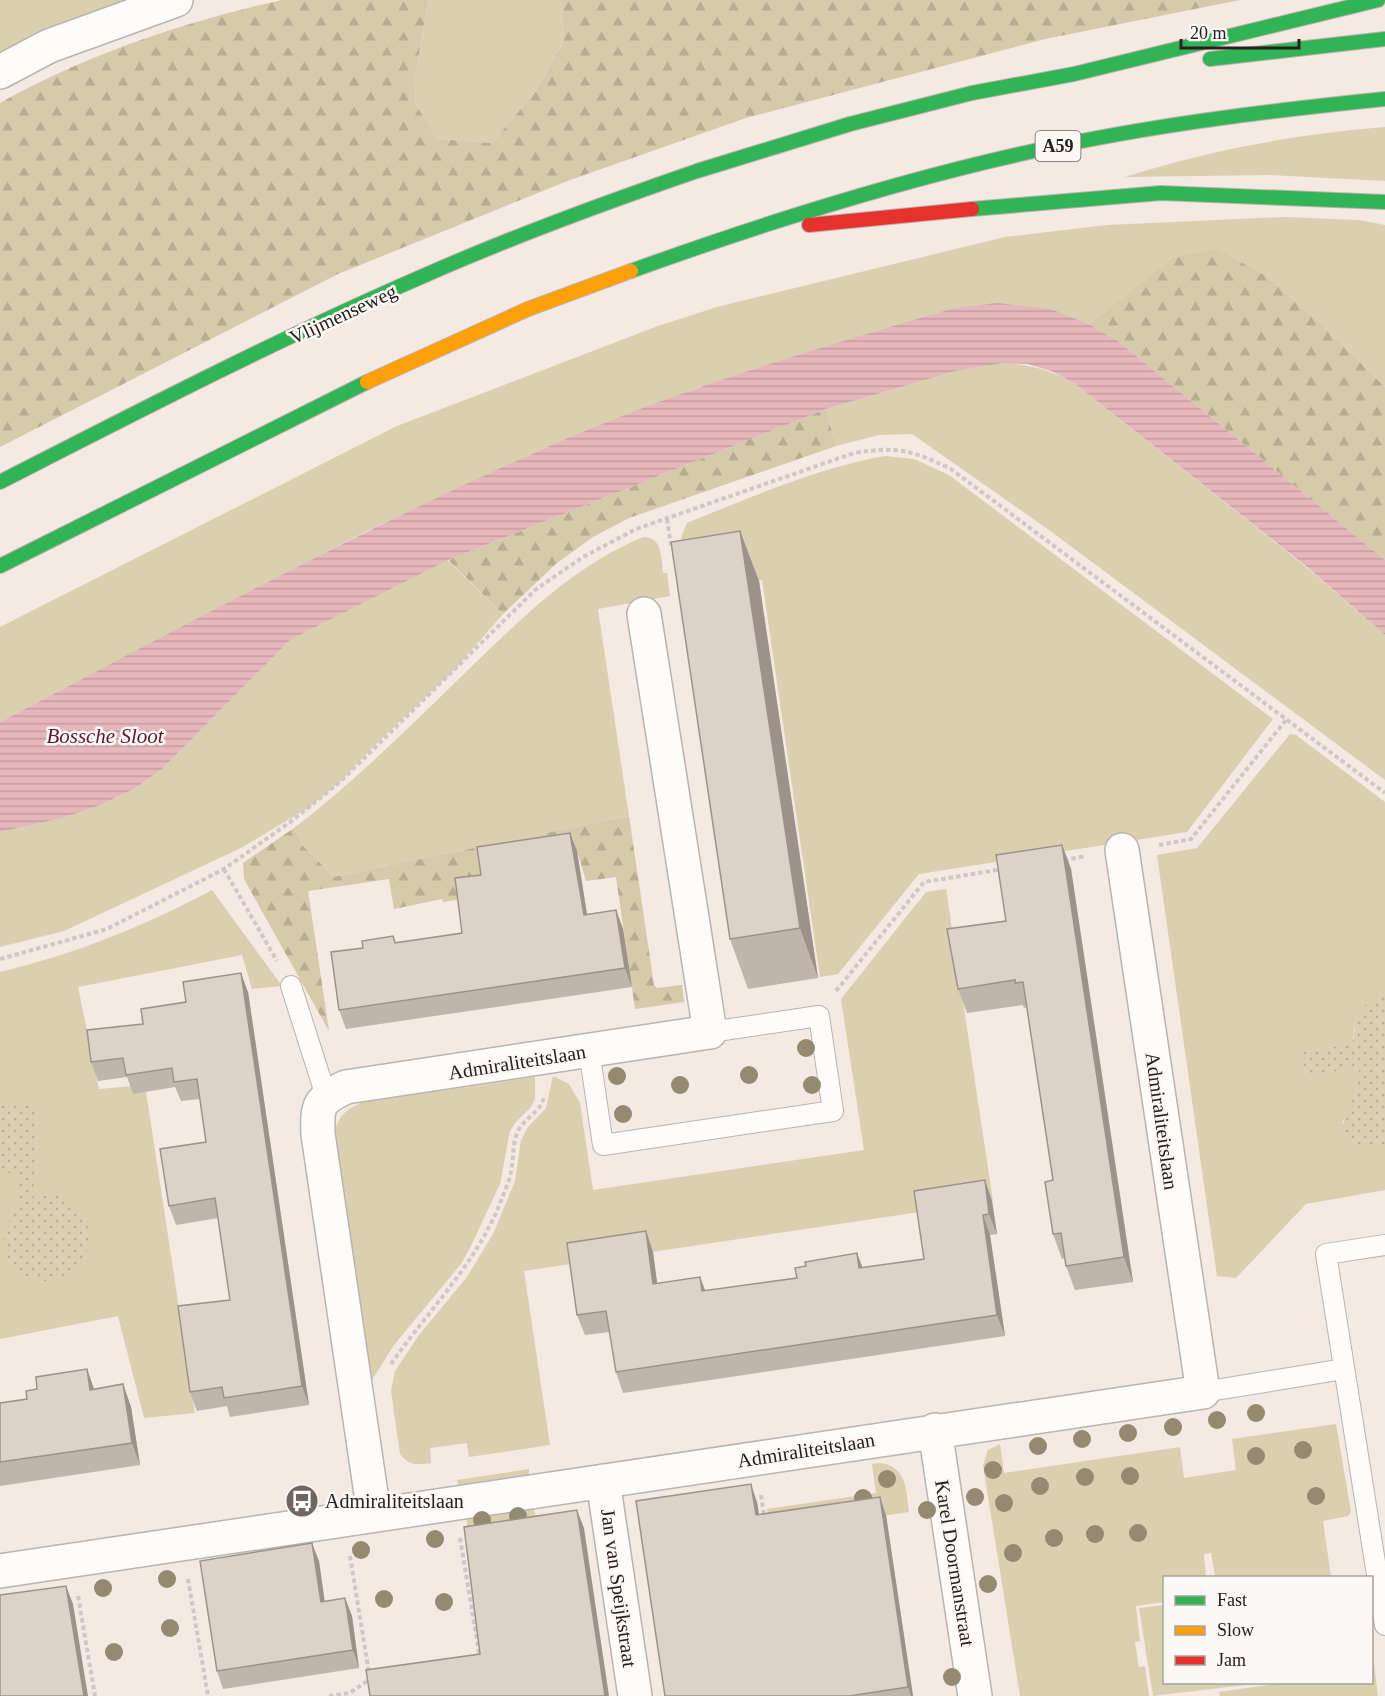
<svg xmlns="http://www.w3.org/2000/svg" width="1385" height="1696" font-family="Georgia,serif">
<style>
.grass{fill:#dacfaf}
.forest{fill:url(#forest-firs)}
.park{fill:url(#park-dots)}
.water{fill:url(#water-rules)}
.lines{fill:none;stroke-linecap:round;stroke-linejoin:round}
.lane-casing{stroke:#bcb3ae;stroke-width:22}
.street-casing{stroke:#bcb3ae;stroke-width:36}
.fast-casing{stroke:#c2b1ab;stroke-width:16}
.slow-casing{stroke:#c2b1ab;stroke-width:16}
.jam-casing{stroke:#c2b1ab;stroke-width:16}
.path{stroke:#cec9c7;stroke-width:4;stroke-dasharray:4.5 3;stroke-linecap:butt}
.lane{stroke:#fdfcfb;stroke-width:20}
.street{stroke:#fdfcfb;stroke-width:33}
.fast{stroke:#30b455;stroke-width:14}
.slow{stroke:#ff9f0a;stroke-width:14}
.jam{stroke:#e5322d;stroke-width:14}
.tree{fill:#938a6f}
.wall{fill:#beb5ab}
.shaded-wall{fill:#9b938b}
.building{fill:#ddd2c7;stroke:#9b938b;stroke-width:1.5}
.labels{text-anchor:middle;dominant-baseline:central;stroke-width:5;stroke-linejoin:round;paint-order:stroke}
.shield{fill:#fcf8f6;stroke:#68615d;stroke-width:1.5}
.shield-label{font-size:18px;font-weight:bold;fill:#28201c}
.street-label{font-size:20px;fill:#28201c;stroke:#fcf8f6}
.poi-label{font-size:20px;fill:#28201c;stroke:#fcf8f6;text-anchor:start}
.water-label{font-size:21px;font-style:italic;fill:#5d162c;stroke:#fcf8f6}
</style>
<defs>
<pattern id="forest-firs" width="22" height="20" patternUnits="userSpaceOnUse" patternTransform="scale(1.5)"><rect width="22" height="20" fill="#d5caa9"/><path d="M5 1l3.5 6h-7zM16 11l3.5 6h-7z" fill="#b7ad91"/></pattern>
<pattern id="park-dots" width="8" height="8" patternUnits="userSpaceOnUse" patternTransform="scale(1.5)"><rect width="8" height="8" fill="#dacfaf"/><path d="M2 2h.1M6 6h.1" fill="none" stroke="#bbb196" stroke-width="1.8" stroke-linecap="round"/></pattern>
<pattern id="water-rules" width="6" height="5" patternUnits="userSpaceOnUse" patternTransform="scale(1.5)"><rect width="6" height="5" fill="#e5b7bc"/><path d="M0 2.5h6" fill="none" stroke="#c49da1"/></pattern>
</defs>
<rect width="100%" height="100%" fill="#f4e9e3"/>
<path class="grass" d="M 0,0 L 145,0 L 0,59 Z
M 428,0 L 562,0 L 564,41 L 535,92 L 492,143 L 437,139 L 415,103 L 416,71 Z
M 1385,127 L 1385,181 L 1269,175 L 1125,177 C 1209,150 1297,134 1385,127 Z
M 1285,217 L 1359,220 L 1385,225 L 1385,387 L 1319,322 L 1268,277 L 1217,250 L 1173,259 L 1089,324 L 1051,309 L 699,387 L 536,452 L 365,532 L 0,722 L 0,627 L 397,426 L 658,326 L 717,307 L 1005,237 L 1107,225 Z
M 1003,363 C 1030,364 1050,370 1074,383 L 1305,566 L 1385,635 L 1385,780 L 1049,530 L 912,434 L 879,435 L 836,446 L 826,409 L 956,371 Z
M 885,456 L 914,459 L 949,475 L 1273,719 L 1187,832 L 919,874 L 838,974 L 820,977 L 762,580 L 690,588 L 681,538 L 687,523 C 751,497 817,468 885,456 Z
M 643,537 C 663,537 661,558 663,573 L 667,573 L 670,596 L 598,609 L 629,816 L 334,877 L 302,845 L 294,828 C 356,781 410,726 466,672 C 521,619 572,567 643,537 Z
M 447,560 L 503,614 L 455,669 L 373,747 L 342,780 L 308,808 L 241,848 L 64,931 L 0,947 L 0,832 L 63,818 L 98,806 L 134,789 L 162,769 L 290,640 Z
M 1290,734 L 1296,735 L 1385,802 L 1385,993 L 1354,1028 L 1353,1043 L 1300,1053 L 1305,1076 L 1359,1068 C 1360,1090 1352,1104 1342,1123 L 1385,1144 L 1385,1190 L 1306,1204 L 1236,1278 L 1217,1276 L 1157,855 L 1197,848 Z
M 946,889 L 993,1201 L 524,1271 L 550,1445 L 469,1457 L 467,1443 L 430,1448 L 431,1463 C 417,1465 409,1466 400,1454 L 391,1391 L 395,1371 L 419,1335 L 467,1277 L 493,1234 L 515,1181 L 521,1140 L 528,1127 L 546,1108 L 553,1076 L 569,1084 L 580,1103 L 593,1190 L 864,1150 L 841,999 L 926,892 Z
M 212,890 L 282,986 L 252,989 L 242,955 L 78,987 L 99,1089 L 145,1085 L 195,1413 L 144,1418 L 118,1316 L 0,1339 L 0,972 C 75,954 145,926 212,890 Z
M 535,1077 L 535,1099 L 531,1107 L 516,1122 L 510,1131 L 500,1184 L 470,1248 L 461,1264 L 394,1345 L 370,1383 L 334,1142 C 334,1120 344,1109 364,1102 Z
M 1336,1424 L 1351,1512 L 1348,1516 L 1323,1521 L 1331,1577 L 1215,1576 L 1211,1553 L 1204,1554 L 1206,1577 L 1164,1578 L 1164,1602 L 1136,1606 L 1140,1641 L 1135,1642 L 1139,1667 L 1145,1666 L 1149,1696 L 1020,1696 L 983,1465 L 988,1450 L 1000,1444 L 1004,1473 L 1180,1447 L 1184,1478 L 1236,1470 L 1232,1439 Z
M 880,1463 C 907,1466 906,1490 909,1512 L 834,1523 L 769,1522 L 767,1509 L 876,1493 L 872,1464 Z
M 529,1469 L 529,1483 L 460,1492 L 457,1480 Z
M 533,1507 L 536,1516 L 468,1529 L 466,1516 Z
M 1164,1605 L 1164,1682 L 1261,1683 L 1153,1696 L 1139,1608 Z
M 1372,1648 L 1378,1696 L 1220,1696 L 1219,1692 L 1289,1682 L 1372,1682 Z"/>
<path class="forest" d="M 282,0 L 428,0 L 416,71 L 415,103 L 437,139 L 492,143 L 535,92 L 564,41 L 562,0 L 1240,0 L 1045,39 L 746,118 L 570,180 L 338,274 L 0,447 L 0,103 C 88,54 184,22 282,0 Z
M 1217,249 L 1268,277 L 1319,322 L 1385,387 L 1385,560 L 1118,341 L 1089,324 L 1173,258 Z
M 826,409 L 836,446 L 629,518 L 593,537 L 557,563 L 503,614 L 448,560 Z
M 629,816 L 654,985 L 657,988 L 682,985 L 684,1002 L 635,1009 L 616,877 L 586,881 L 577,851 L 515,861 L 462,899 L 443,902 L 442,899 L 394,909 L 389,879 L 308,891 L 329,1031 L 244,879 L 243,863 L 294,828 L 302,845 L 334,877 Z"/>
<path class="park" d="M 1385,993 L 1385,1144 C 1368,1150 1355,1148 1342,1135 C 1342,1111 1360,1097 1359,1068 L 1305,1076 L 1300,1053 L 1353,1043 C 1355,1018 1360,1002 1385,993 Z
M 0,1104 L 38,1106 L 33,1197 C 38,1196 45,1195 51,1195 C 111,1199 96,1300 31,1278 C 17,1273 6,1260 4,1245 C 1,1228 13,1220 16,1206 C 19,1196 17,1184 18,1174 L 0,1172 Z"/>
<path class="water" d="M 997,303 L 1051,309 L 1089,324 L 1118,341 L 1385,560 L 1385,635 L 1306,566 L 1074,383 L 1051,371 L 1027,364 L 1003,363 L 956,371 L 826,409 L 448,560 L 290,640 L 162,769 L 134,789 L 98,806 L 63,818 L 0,832 L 0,722 C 177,630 352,534 534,453 C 670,392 813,349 955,308 Z"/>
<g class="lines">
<defs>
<path id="lane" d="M 291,986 L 326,1096
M 589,1050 L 603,1145 L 833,1111 L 819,1016 L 710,1032
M 1385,1245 L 1326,1254 L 1385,1625
M 1203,1392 L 1344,1369"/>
<path id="street" d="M 0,72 L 49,46 L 176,0
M 935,1430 L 975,1696
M 603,1481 L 635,1696
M 374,1514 L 318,1134 C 317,1105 318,1100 346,1087 L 710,1032 L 644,614
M 0,1571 L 1203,1392 L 1122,850"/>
<path id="fast" d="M 1210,59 L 1385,39
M 697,171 L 850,124 L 972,93 L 1074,74 L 1378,0
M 972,209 L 1161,193 L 1385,202
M 631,271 C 772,220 915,175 1062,145 C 1168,123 1277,110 1385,99
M 0,482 C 139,411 278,339 421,277 C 511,237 604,203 697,171
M 0,566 L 367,382"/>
<path id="slow" d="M 367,382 L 528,309 L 631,271"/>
<path id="jam" d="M 809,225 L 972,209"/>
</defs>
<use href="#lane" class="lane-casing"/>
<use href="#street" class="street-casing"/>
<use href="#fast" class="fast-casing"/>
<use href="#slow" class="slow-casing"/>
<use href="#jam" class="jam-casing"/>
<path class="path" d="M 667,519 L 671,545
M 1159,845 L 1191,839 L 1286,720
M 1064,860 L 1086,856
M 224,869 L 277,961
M 0,959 L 107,929 L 224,869 L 293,820 L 340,782 L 535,590 L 583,557 L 636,529 L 854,453 C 897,446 912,450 951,469 L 1385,793
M 836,991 L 924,882 L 1003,869
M 391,1364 C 427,1312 474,1266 499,1206 C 503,1195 509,1183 511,1172 C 514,1158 512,1144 518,1131 C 524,1118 543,1111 544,1095
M 761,1495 L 764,1517
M 460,1538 L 480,1658
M 350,1556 L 369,1673
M 188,1579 L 208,1696
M 78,1596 L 95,1696
M 329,1696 L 350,1693 L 370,1679"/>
<use href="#lane" class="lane"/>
<use href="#street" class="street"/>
<use href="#fast" class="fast"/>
<use href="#slow" class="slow"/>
<use href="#jam" class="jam"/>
</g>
<g class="tree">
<circle cx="806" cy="1048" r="9"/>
<circle cx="749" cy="1075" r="9"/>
<circle cx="617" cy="1076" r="9"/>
<circle cx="680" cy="1085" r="9"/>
<circle cx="812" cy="1085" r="9"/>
<circle cx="623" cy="1114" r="9"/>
<circle cx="1256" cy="1413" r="9"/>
<circle cx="1217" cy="1420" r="9"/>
<circle cx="1173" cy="1427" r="9"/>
<circle cx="1128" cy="1433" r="9"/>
<circle cx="1082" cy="1439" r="9"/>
<circle cx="1038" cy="1446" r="9"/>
<circle cx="1303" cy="1450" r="9"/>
<circle cx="1256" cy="1456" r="9"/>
<circle cx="993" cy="1470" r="9"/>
<circle cx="1130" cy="1476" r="9"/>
<circle cx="1085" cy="1477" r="9"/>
<circle cx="887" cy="1479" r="9"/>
<circle cx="1040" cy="1486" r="9"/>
<circle cx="1316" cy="1496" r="9"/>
<circle cx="975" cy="1497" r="9"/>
<circle cx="863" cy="1498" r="9"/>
<circle cx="1004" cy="1503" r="9"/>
<circle cx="927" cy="1510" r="9"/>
<circle cx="518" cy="1516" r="9"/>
<circle cx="482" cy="1520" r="9"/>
<circle cx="1138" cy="1533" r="9"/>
<circle cx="1095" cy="1534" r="9"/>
<circle cx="1054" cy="1538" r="9"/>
<circle cx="435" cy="1539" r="9"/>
<circle cx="361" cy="1550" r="9"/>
<circle cx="1013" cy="1553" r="9"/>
<circle cx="167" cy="1579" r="9"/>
<circle cx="988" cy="1584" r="9"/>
<circle cx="103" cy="1588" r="9"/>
<circle cx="384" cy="1599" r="9"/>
<circle cx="444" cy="1602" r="9"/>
<circle cx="170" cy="1628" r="9"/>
<circle cx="114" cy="1652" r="9"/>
<circle cx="952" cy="1677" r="9"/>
</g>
<path class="wall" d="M 740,531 L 759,581 L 818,978 L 748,989 L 730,939 Z
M 570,833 L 577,851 L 587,914 L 616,910 L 623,929 L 632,987 L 346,1029 L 339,1010 L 363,948 L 393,936 L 396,942 L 462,933 L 481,875 Z
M 1062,845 L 1071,869 L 1133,1282 L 1075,1290 L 1066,1266 L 1065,1258 L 1062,1259 L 1053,1234 L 1053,1180 L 1027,1007 L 1024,1008 L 1023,1005 L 967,1013 L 958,989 L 1006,921 Z
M 248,992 L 309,1405 L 230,1417 L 227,1406 L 197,1411 L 190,1392 L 230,1300 L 218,1218 L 176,1225 L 169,1206 L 206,1142 L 200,1099 L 181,1101 L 175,1087 L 133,1094 L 127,1077 L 98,1081 L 91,1062 L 143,1024 Z
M 985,1180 L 992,1201 L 997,1234 L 990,1235 L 1005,1336 L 623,1393 L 616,1372 L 610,1332 L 585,1335 L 577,1315 L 653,1252 L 657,1284 L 700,1277 L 705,1291 L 924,1259 Z
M 87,1369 L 94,1389 L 123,1384 L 131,1407 L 140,1465 L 0,1486 L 0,1403 L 27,1399 L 37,1389 Z
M 757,1502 L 759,1515 L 886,1515 L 913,1696 L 665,1696 Z
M 319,1561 L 325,1602 L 345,1598 L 352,1616 L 359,1668 L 223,1689 L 217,1671 Z"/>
<path class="shaded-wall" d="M 740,531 L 759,581 L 818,978 L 800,928 Z
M 570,833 L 577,851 L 590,934 L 584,915 Z
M 1062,845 L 1071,869 L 1133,1282 L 1124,1257 Z
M 616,910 L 623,929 L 632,987 L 625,968 Z
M 241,973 L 248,992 L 309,1405 L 302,1386 Z
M 985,1180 L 992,1201 L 997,1234 L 989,1214 Z
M 983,1215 L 990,1235 L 1005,1336 L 997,1315 Z
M 646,1231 L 653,1252 L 660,1305 L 653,1284 Z
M 857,1253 L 865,1274 L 859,1268 Z
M 700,1277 L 708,1298 L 702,1291 Z
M 87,1369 L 95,1392 L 90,1390 Z
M 123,1384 L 131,1407 L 140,1465 L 132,1443 Z
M 751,1484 L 757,1502 L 762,1534 L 756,1515 Z
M 880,1497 L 886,1515 L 913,1696 L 911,1696 L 908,1687 Z
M 577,1510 L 584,1528 L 609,1696 L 605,1696 Z
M 312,1543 L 319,1561 L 327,1620 L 321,1602 Z
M 66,1586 L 73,1604 L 88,1696 L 84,1696 Z
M 345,1598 L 352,1616 L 359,1668 L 353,1650 Z"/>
<path class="building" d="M 740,531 L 800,928 L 730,939 L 671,542 Z
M 570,833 L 584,915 L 616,910 L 625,968 L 339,1010 L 331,952 L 363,948 L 362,941 L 393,936 L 395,943 L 462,933 L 455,878 L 481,875 L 477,847 Z
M 1062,845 L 1124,1257 L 1066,1266 L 1061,1233 L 1053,1234 L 1045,1182 L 1053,1180 L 1023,982 L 1015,983 L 1015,980 L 958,989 L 947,929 L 1006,921 L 996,855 Z
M 241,973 L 302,1386 L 224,1398 L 222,1387 L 190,1392 L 178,1306 L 230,1300 L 215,1198 L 169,1206 L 160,1149 L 206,1142 L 197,1079 L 174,1082 L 172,1068 L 126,1075 L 123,1058 L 91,1062 L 87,1030 L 143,1024 L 141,1009 L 186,1002 L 183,982 Z
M 985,1180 L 989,1214 L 983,1215 L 997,1315 L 616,1372 L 606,1311 L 577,1315 L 567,1243 L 646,1231 L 653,1284 L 700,1277 L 702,1291 L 797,1278 L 795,1268 L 806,1266 L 805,1262 L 857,1253 L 859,1268 L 924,1259 L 914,1191 Z
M 87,1369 L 90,1390 L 123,1384 L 132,1443 L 0,1462 L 0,1403 L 27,1399 L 26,1391 L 37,1389 L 36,1377 Z
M 751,1484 L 756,1515 L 880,1497 L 908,1687 L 849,1696 L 665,1696 L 636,1501 Z
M 577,1510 L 605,1696 L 370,1696 L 366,1670 L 480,1654 L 464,1527 Z
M 312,1543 L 321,1602 L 345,1598 L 353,1650 L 217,1671 L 200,1561 Z
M 66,1586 L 84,1696 L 0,1696 L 0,1595 Z"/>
<defs>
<symbol id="bus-disc" viewBox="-11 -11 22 22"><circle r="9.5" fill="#6f6662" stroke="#fcf8f6"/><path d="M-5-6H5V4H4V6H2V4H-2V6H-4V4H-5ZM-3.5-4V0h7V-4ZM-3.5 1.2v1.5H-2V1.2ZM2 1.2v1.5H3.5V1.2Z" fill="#fff"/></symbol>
</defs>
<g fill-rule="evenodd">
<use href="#bus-disc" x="283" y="1482" width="38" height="38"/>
</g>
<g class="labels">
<rect class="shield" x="1035.5" y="131" width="45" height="30" rx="4.5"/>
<g class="shield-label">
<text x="1058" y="146">A59</text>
</g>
<g class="street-label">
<text transform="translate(343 314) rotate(-25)">Vlijmenseweg</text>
<text transform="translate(517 1062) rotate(-9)">Admiraliteitslaan</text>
<text transform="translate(1162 1121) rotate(82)">Admiraliteitslaan</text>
<text transform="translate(806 1450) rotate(-9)">Admiraliteitslaan</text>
<text transform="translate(955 1563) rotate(81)">Karel Doormanstraat</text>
<text transform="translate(619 1588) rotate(82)">Jan van Speijkstraat</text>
</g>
<g class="poi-label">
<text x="325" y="1501">Admiraliteitslaan</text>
</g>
<g class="water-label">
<text x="105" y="736">Bossche Sloot</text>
</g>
</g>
<rect x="1163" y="1576" width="210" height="108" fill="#fcf8f6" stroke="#a7a29f" stroke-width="1.5"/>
<rect x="1175" y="1596" width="30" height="9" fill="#30b455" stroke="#a7a29f" stroke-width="1.5"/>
<text x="1217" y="1606" font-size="18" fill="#28201c">Fast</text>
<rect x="1175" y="1626" width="30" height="9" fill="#ff9f0a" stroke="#a7a29f" stroke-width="1.5"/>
<text x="1217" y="1636" font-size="18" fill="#28201c">Slow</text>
<rect x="1175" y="1656" width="30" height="9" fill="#e5322d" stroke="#a7a29f" stroke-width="1.5"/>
<text x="1217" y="1666" font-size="18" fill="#28201c">Jam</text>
<path d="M1181 39v9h118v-9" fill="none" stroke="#28201c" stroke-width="3"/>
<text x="1190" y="39" font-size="18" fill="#28201c" stroke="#fcf8f6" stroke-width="4.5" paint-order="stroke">20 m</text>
</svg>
